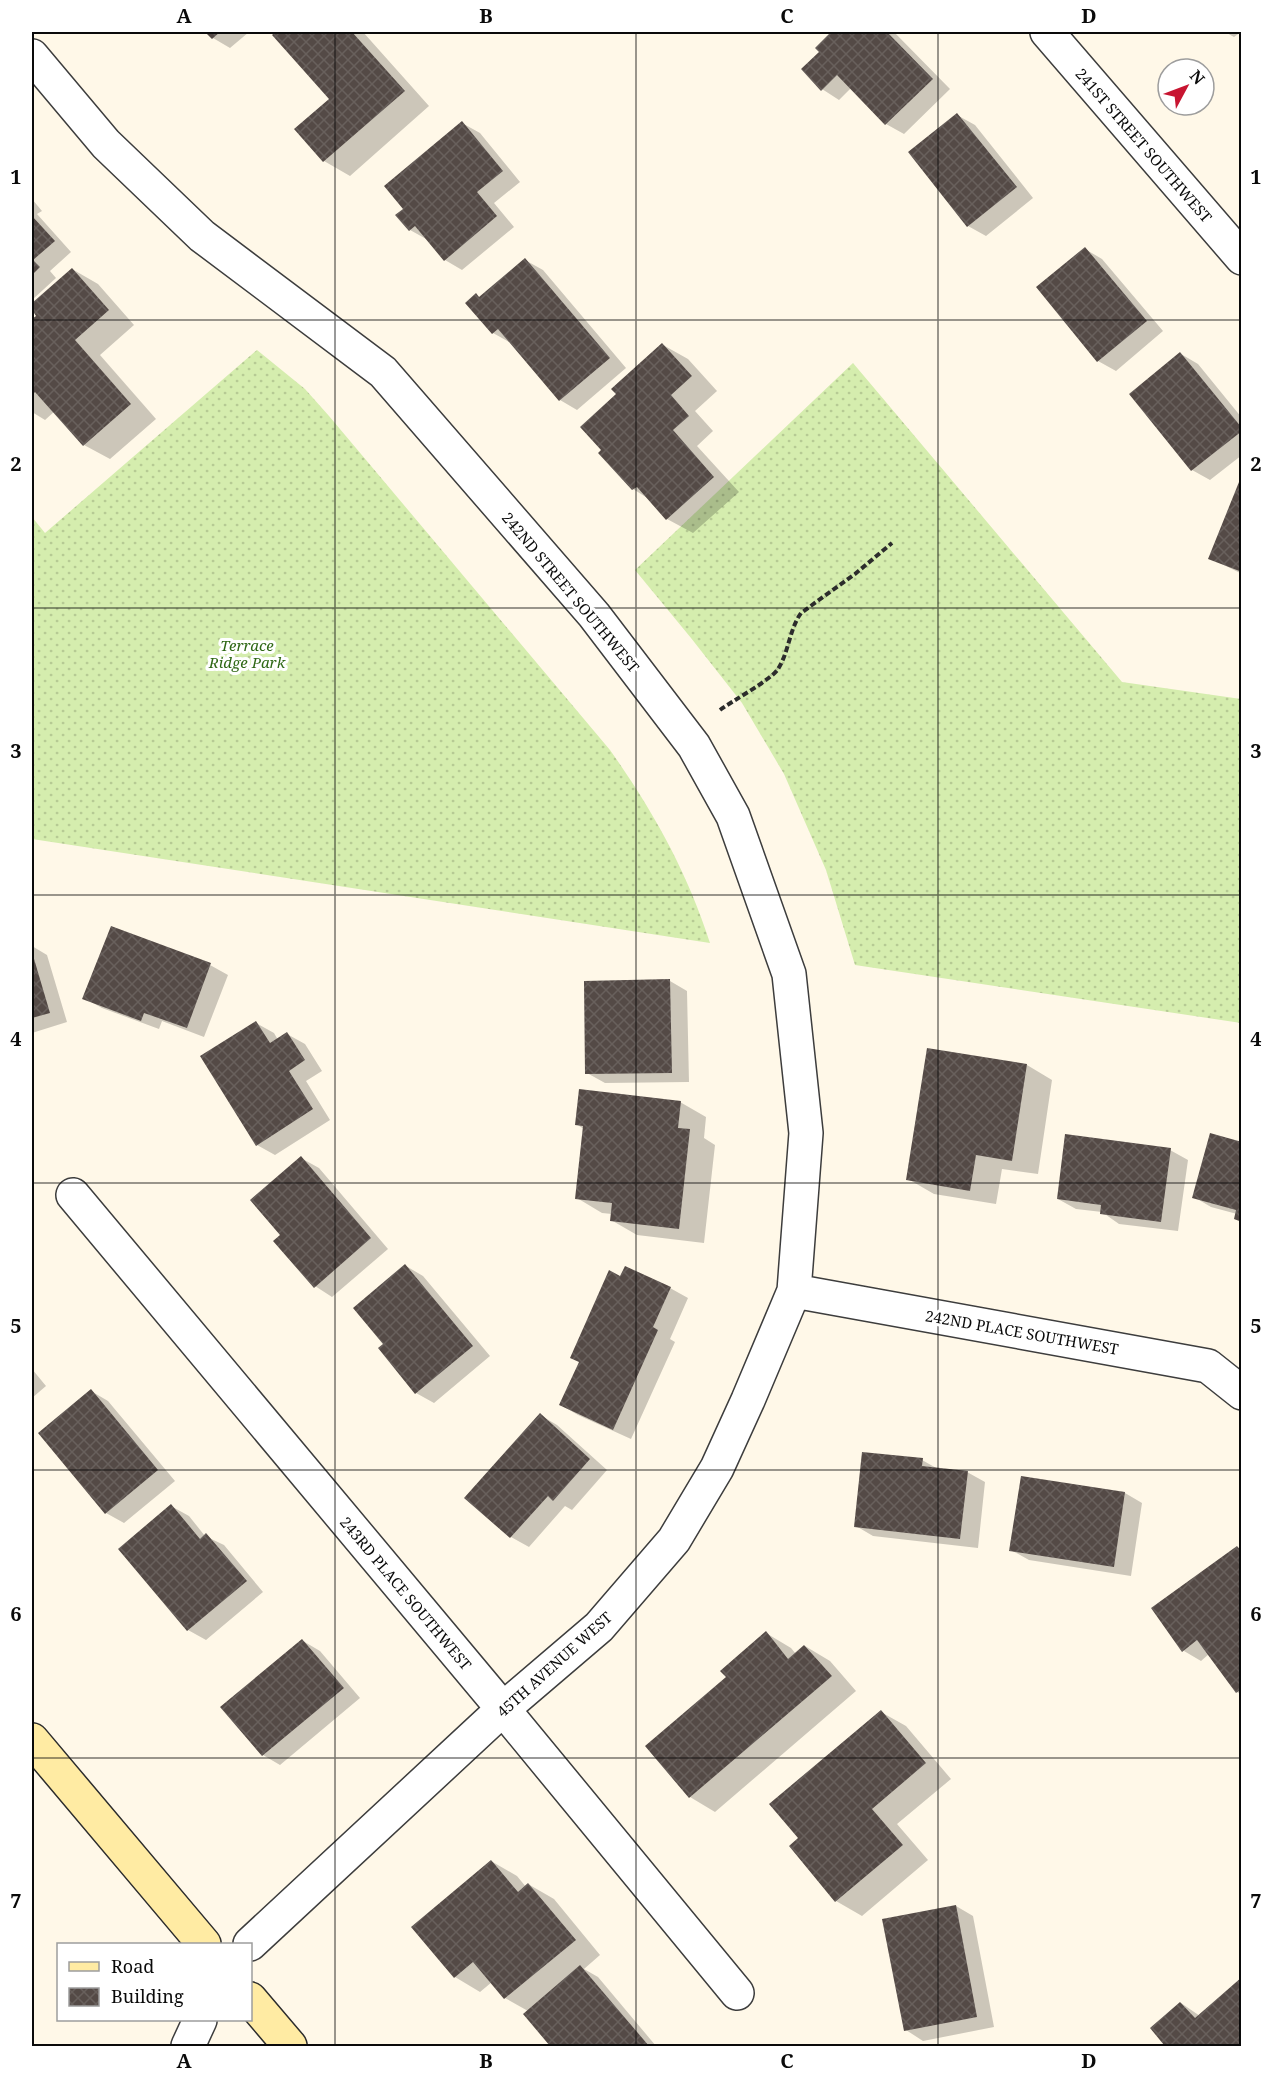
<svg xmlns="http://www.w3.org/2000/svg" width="1273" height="2078" font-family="'Noto Serif',serif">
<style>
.grass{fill:url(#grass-dots)}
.shadow{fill:#0003}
.building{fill:url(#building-cross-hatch)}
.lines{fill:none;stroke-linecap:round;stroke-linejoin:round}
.minor-casing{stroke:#3d3d3d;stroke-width:36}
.secondary-casing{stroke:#2c2c2c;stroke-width:36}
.path{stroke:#2c2c2c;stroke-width:4;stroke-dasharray:6 3;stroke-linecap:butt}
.minor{stroke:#fff;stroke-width:33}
.secondary{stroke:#ffeba3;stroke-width:33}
.grid{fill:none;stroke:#0a0a0a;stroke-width:1.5;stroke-opacity:0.55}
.labels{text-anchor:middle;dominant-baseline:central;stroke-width:6;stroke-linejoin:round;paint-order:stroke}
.street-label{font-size:15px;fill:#0a0a0a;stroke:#fff}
.park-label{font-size:15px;font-style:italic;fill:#2f6815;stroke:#fff}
.neatline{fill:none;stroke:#0a0a0a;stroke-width:2}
.grid-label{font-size:20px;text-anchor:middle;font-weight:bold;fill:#0a0a0a}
</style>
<defs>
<pattern id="grass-dots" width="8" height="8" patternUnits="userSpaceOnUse" patternTransform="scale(1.5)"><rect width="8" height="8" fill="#d5edae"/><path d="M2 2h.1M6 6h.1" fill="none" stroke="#b6ca94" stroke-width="1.8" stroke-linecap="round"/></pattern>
<pattern id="building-cross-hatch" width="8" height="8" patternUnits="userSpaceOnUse" patternTransform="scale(1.5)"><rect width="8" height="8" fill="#544a46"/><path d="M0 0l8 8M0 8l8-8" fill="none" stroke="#68605c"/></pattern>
</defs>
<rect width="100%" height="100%" fill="#fff8e8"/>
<path class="grass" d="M 257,350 L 305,389 L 329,416 L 610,750 C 653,811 687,871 710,943 L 32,839 L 32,517 L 45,533 Z
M 853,363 L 1122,682 L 1241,699 L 1241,1023 L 855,965 L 826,870 L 784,774 L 742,703 L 691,638 L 635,570 Z"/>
<path class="shadow" d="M 207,32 L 249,32 L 230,48 L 213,38 Z
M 277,32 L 363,32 L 429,106 L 350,176 L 324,161 L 296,130 L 331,99 L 274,35 Z
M 833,32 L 894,32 L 950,89 L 904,134 L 886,124 L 851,88 L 839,100 L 822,89 L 821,52 L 817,48 Z
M 1225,32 L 1241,32 L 1234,37 Z
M 957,115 L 975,125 L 1033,198 L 986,236 L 968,226 Z
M 462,123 L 480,133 L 520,182 L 494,203 L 514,227 L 462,270 L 445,260 L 428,240 L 410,230 L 405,209 Z
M 32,199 L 42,211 L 37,214 L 71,252 L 50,271 L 56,278 L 32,300 Z
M 1085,249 L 1102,259 L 1163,331 L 1116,371 L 1098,361 Z
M 525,260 L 543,270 L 626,368 L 577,410 L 560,400 L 511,343 L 493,333 L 476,295 L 481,298 Z
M 72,269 L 98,284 L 134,325 L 100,355 L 156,419 L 110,459 L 84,445 L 55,411 L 45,420 L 32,412 L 32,321 L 38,316 L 32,308 L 32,305 Z
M 663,345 L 688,359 L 717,391 L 695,411 L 713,431 L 697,446 L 739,492 L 693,533 L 667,519 L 649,499 L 633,489 L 600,453 L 603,450 L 618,395 Z
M 1181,354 L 1198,364 L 1242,418 L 1242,455 L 1210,480 L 1192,470 Z
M 1242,481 L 1242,574 L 1210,558 Z
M 111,928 L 210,965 L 228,975 L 204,1037 L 162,1021 L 159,1029 L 102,1008 L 84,998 Z
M 32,946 L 47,955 L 67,1022 L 32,1033 Z
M 670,981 L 687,991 L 689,1082 L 605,1083 L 587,1073 Z
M 256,1023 L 274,1033 L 278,1040 L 287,1034 L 305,1044 L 322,1071 L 306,1081 L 330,1120 L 275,1155 L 257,1145 Z
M 1027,1065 L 1052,1080 L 1038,1174 L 1002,1169 L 996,1204 L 934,1194 L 908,1179 Z
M 680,1102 L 706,1117 L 704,1138 L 715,1145 L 704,1243 L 637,1235 L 611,1220 L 612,1214 L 602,1213 L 577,1198 L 584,1129 L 576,1124 Z
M 1242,1144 L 1242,1222 L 1235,1219 L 1237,1214 L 1211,1207 L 1194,1197 Z
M 1170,1150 L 1188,1160 L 1178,1231 L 1119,1224 L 1102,1212 L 1076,1209 L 1058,1199 Z
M 301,1158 L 319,1168 L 388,1249 L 332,1297 L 315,1286 Z
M 406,1266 L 423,1276 L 490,1356 L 434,1403 L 416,1393 L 380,1349 L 385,1344 Z
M 621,1278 L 670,1288 L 688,1298 L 670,1339 L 675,1342 L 631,1439 L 578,1415 L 561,1405 Z
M 32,1369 L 46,1386 L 32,1398 Z
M 91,1391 L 108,1401 L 175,1481 L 124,1523 L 106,1513 Z
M 540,1415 L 557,1425 L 607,1470 L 572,1510 L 565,1506 L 529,1547 L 511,1537 L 466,1498 Z
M 922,1460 L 938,1469 L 967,1472 L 985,1482 L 978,1548 L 873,1536 L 856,1526 Z
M 1125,1493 L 1142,1503 L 1131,1576 L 1029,1560 L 1011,1550 Z
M 171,1506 L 189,1516 L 205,1536 L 224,1545 L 263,1592 L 206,1640 L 188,1630 Z
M 1237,1547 L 1242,1550 L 1242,1695 L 1237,1692 L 1209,1654 L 1201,1661 L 1184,1651 Z
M 766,1633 L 791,1648 L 796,1654 L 805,1646 L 830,1661 L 856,1691 L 715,1812 L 690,1797 L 728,1677 Z
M 303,1641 L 320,1651 L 360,1698 L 280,1765 L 263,1755 Z
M 881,1712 L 906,1726 L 951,1779 L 897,1824 L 928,1860 L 862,1916 L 836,1901 L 791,1846 L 800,1839 Z
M 491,1861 L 517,1876 L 526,1887 L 528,1884 L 554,1899 L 600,1955 L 584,1969 L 598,1977 L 656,2046 L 552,2046 L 525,2014 L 528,2011 L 505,1998 L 492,1982 L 480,1992 L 455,1977 Z
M 956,1906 L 973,1916 L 994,2027 L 923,2041 L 906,2030 Z
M 1242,1979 L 1242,2046 L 1164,2046 L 1181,2003 L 1200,2016 Z"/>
<path class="building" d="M 205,32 L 220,32 L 212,39 Z
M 275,32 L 352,32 L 405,91 L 323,162 L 294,129 L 329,99 L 272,35 Z
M 831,32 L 887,32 L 933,79 L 885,125 L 837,75 L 821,91 L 801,69 L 819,52 L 815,48 Z
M 957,113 L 1017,187 L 967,227 L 908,152 Z
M 462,121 L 503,171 L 477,192 L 497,216 L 444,261 L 415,226 L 409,231 L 395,215 L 403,209 L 384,186 Z
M 32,216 L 55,241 L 33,260 L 40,267 L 32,275 Z
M 1085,247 L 1147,321 L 1097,362 L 1036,287 Z
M 525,258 L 610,358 L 559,401 L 498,329 L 492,334 L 465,303 L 476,293 L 479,297 Z
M 72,268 L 109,310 L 75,340 L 131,404 L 83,446 L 35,392 L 32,395 L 32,319 L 36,316 L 32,310 L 32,303 Z
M 662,343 L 692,376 L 671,395 L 689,416 L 673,430 L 714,477 L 666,520 L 637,487 L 632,490 L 598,453 L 601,450 L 580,427 L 616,394 L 611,389 Z
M 1180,352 L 1242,428 L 1242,431 L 1191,471 L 1129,394 Z
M 1241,477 L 1242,477 L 1242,572 L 1208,559 Z
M 111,926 L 211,963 L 187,1028 L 144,1013 L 141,1021 L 82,999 Z
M 32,952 L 50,1013 L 32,1018 Z
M 670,979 L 672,1073 L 585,1074 L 584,981 Z
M 256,1021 L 270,1043 L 287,1032 L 305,1060 L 289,1071 L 313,1109 L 256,1146 L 200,1056 Z
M 927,1048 L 1027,1064 L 1012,1161 L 976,1155 L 970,1191 L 906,1180 Z
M 579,1089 L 681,1101 L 678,1128 L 690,1129 L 679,1229 L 610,1221 L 612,1203 L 575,1199 L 583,1126 L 575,1125 Z
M 1210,1133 L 1242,1142 L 1242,1222 L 1234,1219 L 1236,1210 L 1192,1198 Z
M 1065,1134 L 1171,1148 L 1161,1222 L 1100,1214 L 1101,1205 L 1057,1199 Z
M 301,1156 L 371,1238 L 314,1288 L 273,1241 L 280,1235 L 250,1200 Z
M 405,1264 L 473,1346 L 415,1394 L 378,1348 L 383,1344 L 353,1308 Z
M 625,1266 L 671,1287 L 653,1327 L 658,1330 L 613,1430 L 559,1405 L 579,1362 L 570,1358 L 609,1270 L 620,1276 Z
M 91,1389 L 158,1470 L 105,1514 L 38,1433 Z
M 540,1413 L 590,1459 L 553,1501 L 548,1496 L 510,1538 L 464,1498 Z
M 862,1452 L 923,1458 L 922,1466 L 968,1471 L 960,1539 L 854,1527 Z
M 1021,1476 L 1125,1492 L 1114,1567 L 1009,1551 Z
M 171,1504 L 200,1539 L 206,1533 L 247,1581 L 187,1631 L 118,1549 Z
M 1237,1546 L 1242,1552 L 1242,1689 L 1236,1693 L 1197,1640 L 1182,1652 L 1151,1608 Z
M 766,1631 L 788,1659 L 804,1645 L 832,1676 L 689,1798 L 645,1746 L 726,1677 L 720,1671 Z
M 302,1639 L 344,1688 L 262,1756 L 220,1707 Z
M 881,1710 L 926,1763 L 872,1809 L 903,1845 L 835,1902 L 789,1846 L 798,1838 L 769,1804 Z
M 491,1860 L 518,1892 L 528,1883 L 576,1940 L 504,1999 L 473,1962 L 454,1978 L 411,1927 Z
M 956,1905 L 977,2017 L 904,2031 L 882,1919 Z
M 580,1965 L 649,2046 L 550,2046 L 523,2014 Z
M 1242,1977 L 1242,2046 L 1162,2046 L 1164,2045 L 1150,2028 L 1180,2002 L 1195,2018 Z"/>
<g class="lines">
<defs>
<path id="minor" d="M 1047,32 L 1242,258
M 32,56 L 106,144 L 202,236 L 383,372 L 594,615 L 694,746 L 733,816 L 789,974 L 806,1133 L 794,1291 L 748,1400 L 717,1468 L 674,1540 L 599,1627 L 503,1709 L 250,1944
M 73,1195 L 503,1709 L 737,1993
M 794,1291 L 1208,1366 L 1242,1393
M 188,2046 L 200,2020"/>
<path id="secondary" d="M 32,1740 L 204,1944
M 250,1999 L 290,2046"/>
</defs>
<use href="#minor" class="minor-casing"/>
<use href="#secondary" class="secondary-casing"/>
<path class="path" d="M 720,710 C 732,701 771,680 778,669 C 789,652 789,630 801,613 L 855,574 L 892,543"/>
<use href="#minor" class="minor"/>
<use href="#secondary" class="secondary"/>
</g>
<path class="grid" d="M 335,32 L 335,2046M 636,32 L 636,2046M 938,32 L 938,2046M 32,320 L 1242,320M 32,608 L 1242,608M 32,895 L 1242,895M 32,1183 L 1242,1183M 32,1470 L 1242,1470M 32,1758 L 1242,1758"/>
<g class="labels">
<g class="street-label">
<text transform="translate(1144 145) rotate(49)">241ST STREET SOUTHWEST</text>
<text transform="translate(571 592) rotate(50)">242ND STREET SOUTHWEST</text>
<text transform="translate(1022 1332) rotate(10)">242ND PLACE SOUTHWEST</text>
<text transform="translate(406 1593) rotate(50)">243RD PLACE SOUTHWEST</text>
<text transform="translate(554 1664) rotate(-42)">45TH AVENUE WEST</text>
</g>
<g class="park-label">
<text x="247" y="645">Terrace<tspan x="247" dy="17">Ridge Park</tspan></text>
</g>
</g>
<rect width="1273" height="2078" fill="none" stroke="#ffffff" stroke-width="66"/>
<rect x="57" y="1943" width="195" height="78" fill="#ffffff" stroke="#9d9d9d" stroke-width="1.5"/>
<rect x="69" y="1962" width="30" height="9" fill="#ffeba3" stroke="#9d9d9d" stroke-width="1.5"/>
<text x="111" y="1973" font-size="18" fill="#0a0a0a">Road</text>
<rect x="69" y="1988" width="30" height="18" fill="url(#building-cross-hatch)" stroke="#9d9d9d" stroke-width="1.5"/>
<text x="111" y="2003" font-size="18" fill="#0a0a0a">Building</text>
<g transform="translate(1186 87) rotate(49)"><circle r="28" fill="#ffffff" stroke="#9d9d9d" stroke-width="1.5"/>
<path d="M0-4.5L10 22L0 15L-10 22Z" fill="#c81531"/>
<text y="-9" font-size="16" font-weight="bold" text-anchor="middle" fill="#0a0a0a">N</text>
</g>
<rect x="33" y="33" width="1207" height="2012" class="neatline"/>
<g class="grid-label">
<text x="184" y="23">A</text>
<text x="486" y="23">B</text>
<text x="787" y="23">C</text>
<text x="1089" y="23">D</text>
<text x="16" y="184">1</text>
<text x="1256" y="184">1</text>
<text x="16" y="471">2</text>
<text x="1256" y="471">2</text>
<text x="16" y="758">3</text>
<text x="1256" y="758">3</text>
<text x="16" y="1046">4</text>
<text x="1256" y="1046">4</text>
<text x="16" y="1333">5</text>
<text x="1256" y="1333">5</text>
<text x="16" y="1621">6</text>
<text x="1256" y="1621">6</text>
<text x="16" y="1908">7</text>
<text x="1256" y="1908">7</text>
<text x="184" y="2068">A</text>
<text x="486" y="2068">B</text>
<text x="787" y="2068">C</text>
<text x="1089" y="2068">D</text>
</g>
</svg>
